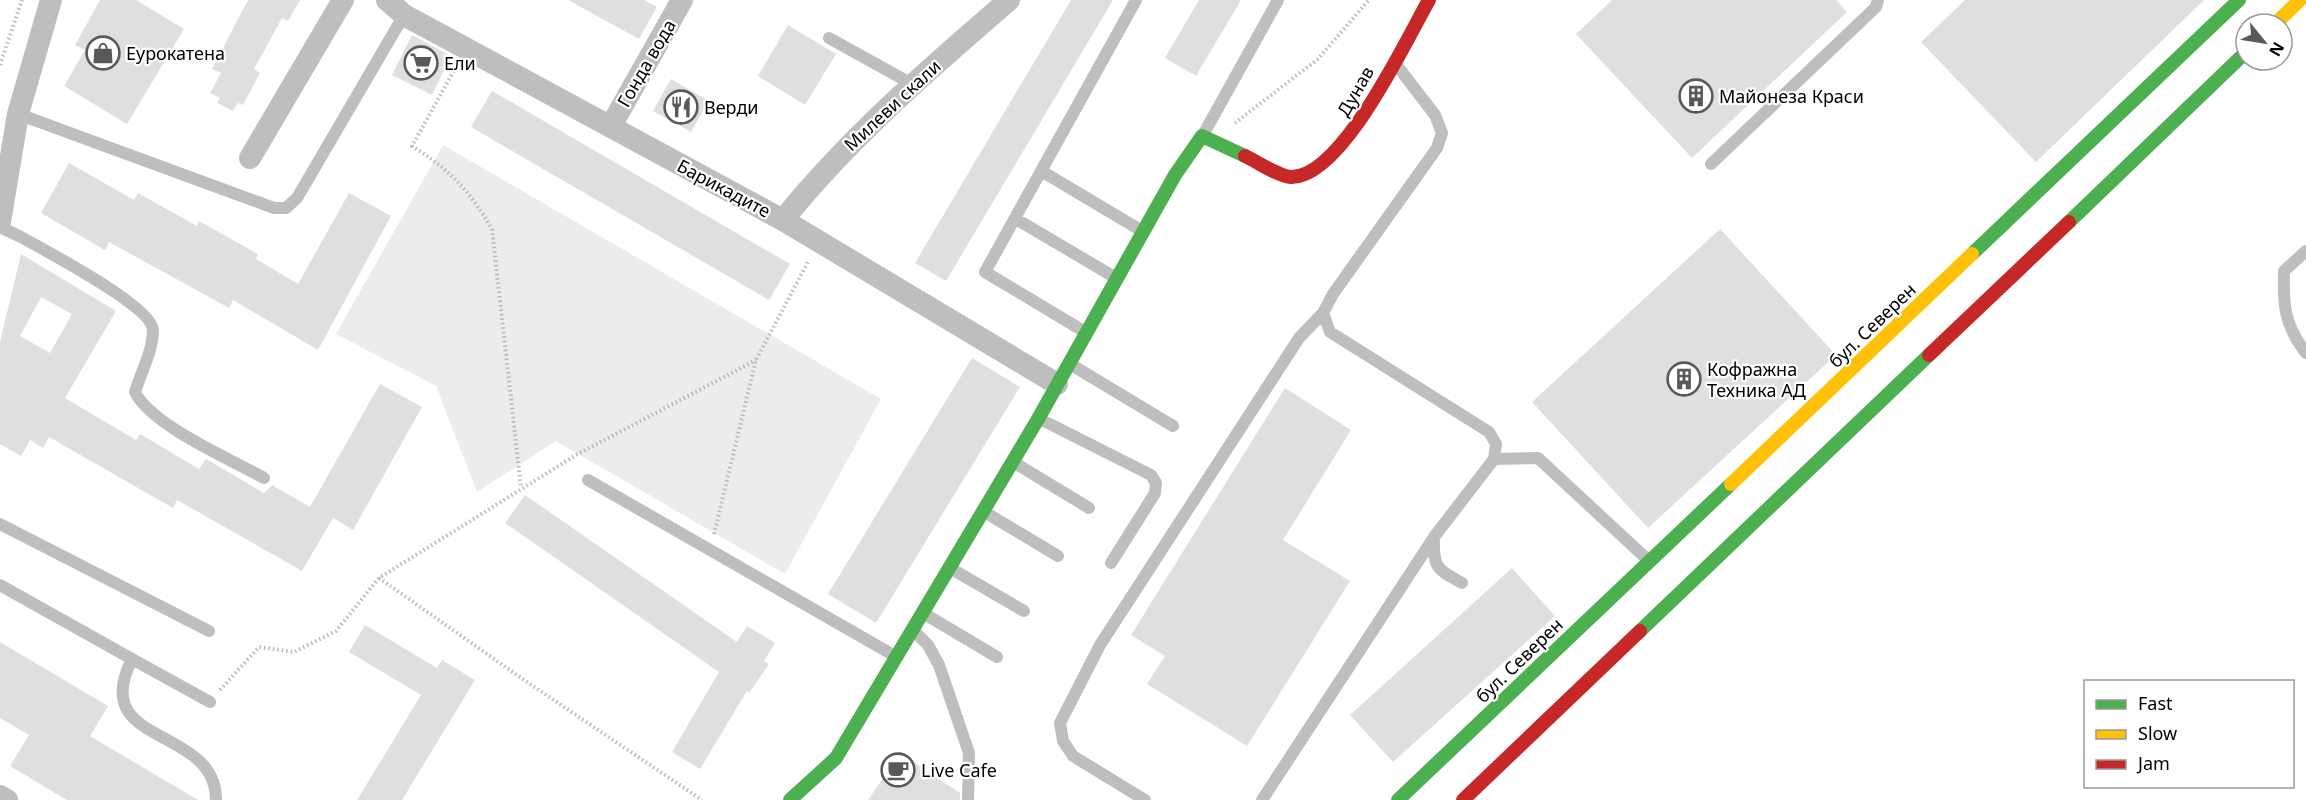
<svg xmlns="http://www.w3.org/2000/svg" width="2306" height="800" font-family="'Noto Sans',sans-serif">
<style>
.green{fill:#ececec}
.building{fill:#dfdfdf;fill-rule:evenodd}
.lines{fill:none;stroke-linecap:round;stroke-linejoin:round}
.path{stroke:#b9b9b9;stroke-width:4;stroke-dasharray:1.5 3;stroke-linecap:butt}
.lane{stroke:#bebebe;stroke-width:12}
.street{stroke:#bebebe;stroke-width:22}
.fast{stroke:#4caf50;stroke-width:14}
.slow{stroke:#ffc107;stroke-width:14}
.jam{stroke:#c62828;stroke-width:14}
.labels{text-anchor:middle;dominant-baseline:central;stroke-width:4.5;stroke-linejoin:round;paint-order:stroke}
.poi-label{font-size:18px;fill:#000;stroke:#fff;text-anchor:start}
.street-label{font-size:18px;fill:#000;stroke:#fff}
</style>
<rect width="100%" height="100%" fill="#fff"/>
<path class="green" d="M 443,145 L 881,399 L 785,574 L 556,441 L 477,492 L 436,386 L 336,334 Z"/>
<path class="building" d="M 100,0 L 136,0 L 184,29 L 127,124 L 64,86 L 85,50 L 75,45 Z
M 248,0 L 300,0 L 288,21 L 282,18 L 254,69 L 260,73 L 243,105 L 238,103 L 233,111 L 217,103 L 220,98 L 210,93 L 221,73 L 212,69 Z
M 568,0 L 644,0 L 657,7 L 639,39 Z
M 1071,0 L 1113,0 L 946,281 L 915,263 Z
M 1199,0 L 1241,0 L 1196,76 L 1165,58 Z
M 1612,0 L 1836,0 L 1847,12 L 1692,158 L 1576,34 Z
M 1965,0 L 2204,0 L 2036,162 L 1921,42 Z
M 788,25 L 836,54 L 805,105 L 758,76 Z
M 412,35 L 451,56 L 432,95 L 392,75 Z
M 671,79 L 709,101 L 691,132 L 653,111 Z
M 492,91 L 790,264 L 769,300 L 471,127 Z
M 69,163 L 134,200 L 138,193 L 197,226 L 199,221 L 258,254 L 256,259 L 298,284 L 349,193 L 391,216 L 318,350 L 233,300 L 229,308 L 109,242 L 105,250 L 41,213 Z
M 1720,229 L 1836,355 L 1648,528 L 1532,402 Z
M 21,254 L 116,311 L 65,398 L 136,440 L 140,434 L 199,469 L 206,459 L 264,493 L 272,485 L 310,507 L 380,384 L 422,407 L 353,530 L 333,518 L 302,571 L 177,500 L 173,508 L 49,437 L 43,448 L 30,440 L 21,456 L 0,444 L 0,342 ZM 41,297 L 72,314 L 50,353 L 20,336 Z
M 972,358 L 1020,387 L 876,623 L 828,594 Z
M 1285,388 L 1351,430 L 1283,540 L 1350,581 L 1247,746 L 1147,684 L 1165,656 L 1131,635 Z
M 525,495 L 737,642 L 747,626 L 775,643 L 764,661 L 769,664 L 749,693 L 747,691 L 700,769 L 672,752 L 719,672 L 505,523 Z
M 1512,568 L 1555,616 L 1393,762 L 1350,715 Z
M 365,625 L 437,668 L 442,660 L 475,680 L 402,800 L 357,800 L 421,695 L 349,652 Z
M 0,642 L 108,706 L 90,736 L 198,800 L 67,800 L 10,766 L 29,735 L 0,718 Z
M 900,753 L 960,793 L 960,800 L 868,800 Z"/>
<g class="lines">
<path class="path" d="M 0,65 L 22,0
M 456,67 L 412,146 C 449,169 470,191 492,229 L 521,488
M 1235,123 L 1318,59 L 1369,0
M 714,534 L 756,360 L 809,260
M 379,578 L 524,680 L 702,800
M 220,690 L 259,647 L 294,652 L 336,631 L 379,578 L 576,455 L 756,360"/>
<path class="lane" d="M 829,38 L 912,84
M 18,114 L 274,208 L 286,208 L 297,198 L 404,15
M 1203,135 L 1278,0
M 1711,164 L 1876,7 L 1878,0
M 1043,172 L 1142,231
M 1016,219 L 1116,278
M 0,227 L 19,236 C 44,250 152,306 153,330 C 153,351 141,372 135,392 C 151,425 230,459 264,478
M 2306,251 L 2284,271 C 2283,305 2284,324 2306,353
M 1085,332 L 985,272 L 1136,0
M 1070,364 L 1173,426
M 1040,419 L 1151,475 L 1156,483 L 1155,493 L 1111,563
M 1494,459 L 1538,458 L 1648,560
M 1013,462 L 1089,508
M 588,480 L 895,656
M 983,511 L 1058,556
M 0,524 L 209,631
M 1434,537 C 1433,567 1436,569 1462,583
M 950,568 L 1024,611
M 0,585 L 132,659 C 87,748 216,724 216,800
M 923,613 L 997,657
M 913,630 L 928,645 L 939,665 L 969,753 L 968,800
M 132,659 L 210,702
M 1145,800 L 1073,756 L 1063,741 L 1060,723 L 1100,645 L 1299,338 L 1323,313 L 1333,294 L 1437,148 L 1442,133 L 1435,115 L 1395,63
M 1262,800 L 1434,537 L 1494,459 L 1496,444 L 1489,432 L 1330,332 L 1323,313"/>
<path class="street" d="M 387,0 L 404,15 L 783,220 L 1057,384
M 611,126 L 682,0
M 250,158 L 343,0
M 783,220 C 850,137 929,69 1009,0
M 0,222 L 18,114 L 51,0
M 0,796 L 7,800"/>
<path class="fast" d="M 2069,222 L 2246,52
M 1972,254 L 2239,0
M 1640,631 L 1929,355
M 790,800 L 836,758 L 1038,419 L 1175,175 L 1202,136 L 1245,156
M 1398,800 L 1731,484"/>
<path class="slow" d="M 2275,24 L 2300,0
M 1731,484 L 1972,254"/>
<path class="jam" d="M 1245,156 C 1258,162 1278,176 1291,177 C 1342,178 1406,40 1429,0
M 1929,355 L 2069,222
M 1463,800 L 1640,631"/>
</g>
<defs>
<symbol id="shop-ring" viewBox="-11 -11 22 22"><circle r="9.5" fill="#fff" stroke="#595959" stroke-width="1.5"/><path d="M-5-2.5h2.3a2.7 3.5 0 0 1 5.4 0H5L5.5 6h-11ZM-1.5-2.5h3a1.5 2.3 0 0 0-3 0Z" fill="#595959"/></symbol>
<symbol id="supermarket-ring" viewBox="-11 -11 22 22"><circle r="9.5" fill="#fff" stroke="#595959" stroke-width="1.5"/><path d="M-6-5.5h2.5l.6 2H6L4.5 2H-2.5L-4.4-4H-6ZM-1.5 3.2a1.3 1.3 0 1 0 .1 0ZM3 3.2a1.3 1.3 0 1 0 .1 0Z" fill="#595959"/></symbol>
<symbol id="building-ring" viewBox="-11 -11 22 22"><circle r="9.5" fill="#fff" stroke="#595959" stroke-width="1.5"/><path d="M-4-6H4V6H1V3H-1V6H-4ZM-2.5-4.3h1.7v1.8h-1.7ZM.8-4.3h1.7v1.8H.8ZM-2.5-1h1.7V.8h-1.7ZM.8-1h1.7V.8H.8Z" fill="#595959"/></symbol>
<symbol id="restaurant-ring" viewBox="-11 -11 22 22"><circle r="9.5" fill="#fff" stroke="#595959" stroke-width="1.5"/><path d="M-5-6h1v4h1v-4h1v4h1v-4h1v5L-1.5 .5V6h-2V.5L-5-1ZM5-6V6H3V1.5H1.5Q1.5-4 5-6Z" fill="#595959"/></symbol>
<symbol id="cafe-ring" viewBox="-11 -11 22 22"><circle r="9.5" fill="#fff" stroke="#595959" stroke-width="1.5"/><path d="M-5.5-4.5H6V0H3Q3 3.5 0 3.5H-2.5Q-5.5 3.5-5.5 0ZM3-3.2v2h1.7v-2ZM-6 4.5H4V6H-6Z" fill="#595959"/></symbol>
</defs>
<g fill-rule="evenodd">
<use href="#shop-ring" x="84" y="34" width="38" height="38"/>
<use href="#supermarket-ring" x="402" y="44" width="38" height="38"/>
<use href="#building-ring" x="1677" y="77" width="38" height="38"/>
<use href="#restaurant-ring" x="662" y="88" width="38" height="38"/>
<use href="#building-ring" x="1665" y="360" width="38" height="38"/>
<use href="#cafe-ring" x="879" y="751" width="38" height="38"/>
</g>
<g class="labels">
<g class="poi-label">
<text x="126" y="53">Еурокатена</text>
<text x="444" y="63">Ели</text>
<text x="1719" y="96">Майонеза Краси</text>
<text x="704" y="107">Верди</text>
<text x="1707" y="369">Кофражна<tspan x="1707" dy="21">Техника АД</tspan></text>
<text x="921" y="770">Live Cafe</text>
</g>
<g class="street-label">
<text transform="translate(646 63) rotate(-60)">Гонда вода</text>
<text transform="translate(1355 91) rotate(-60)">Дунав</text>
<text transform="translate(892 105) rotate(-43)">Милеви скали</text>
<text transform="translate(724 188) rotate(28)">Барикадите</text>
<text transform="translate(1872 325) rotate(-44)">бул. Северен</text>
<text transform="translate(1519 660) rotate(-44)">бул. Северен</text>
</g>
</g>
<rect x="2084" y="680" width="210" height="108" fill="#ffffff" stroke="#999999" stroke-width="1.5"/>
<rect x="2096" y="700" width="30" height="9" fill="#4caf50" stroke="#999999" stroke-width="1.5"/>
<text x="2138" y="710" font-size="18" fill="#000000">Fast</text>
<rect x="2096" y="730" width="30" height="9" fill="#ffc107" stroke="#999999" stroke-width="1.5"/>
<text x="2138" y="740" font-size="18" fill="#000000">Slow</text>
<rect x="2096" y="760" width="30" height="9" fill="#c62828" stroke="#999999" stroke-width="1.5"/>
<text x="2138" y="770" font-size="18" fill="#000000">Jam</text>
<g transform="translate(2264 42) rotate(120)"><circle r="28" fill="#ffffff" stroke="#999999" stroke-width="1.5"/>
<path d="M0-4.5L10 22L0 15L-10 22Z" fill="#595959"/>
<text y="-9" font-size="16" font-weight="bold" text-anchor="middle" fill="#000000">N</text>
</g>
</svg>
